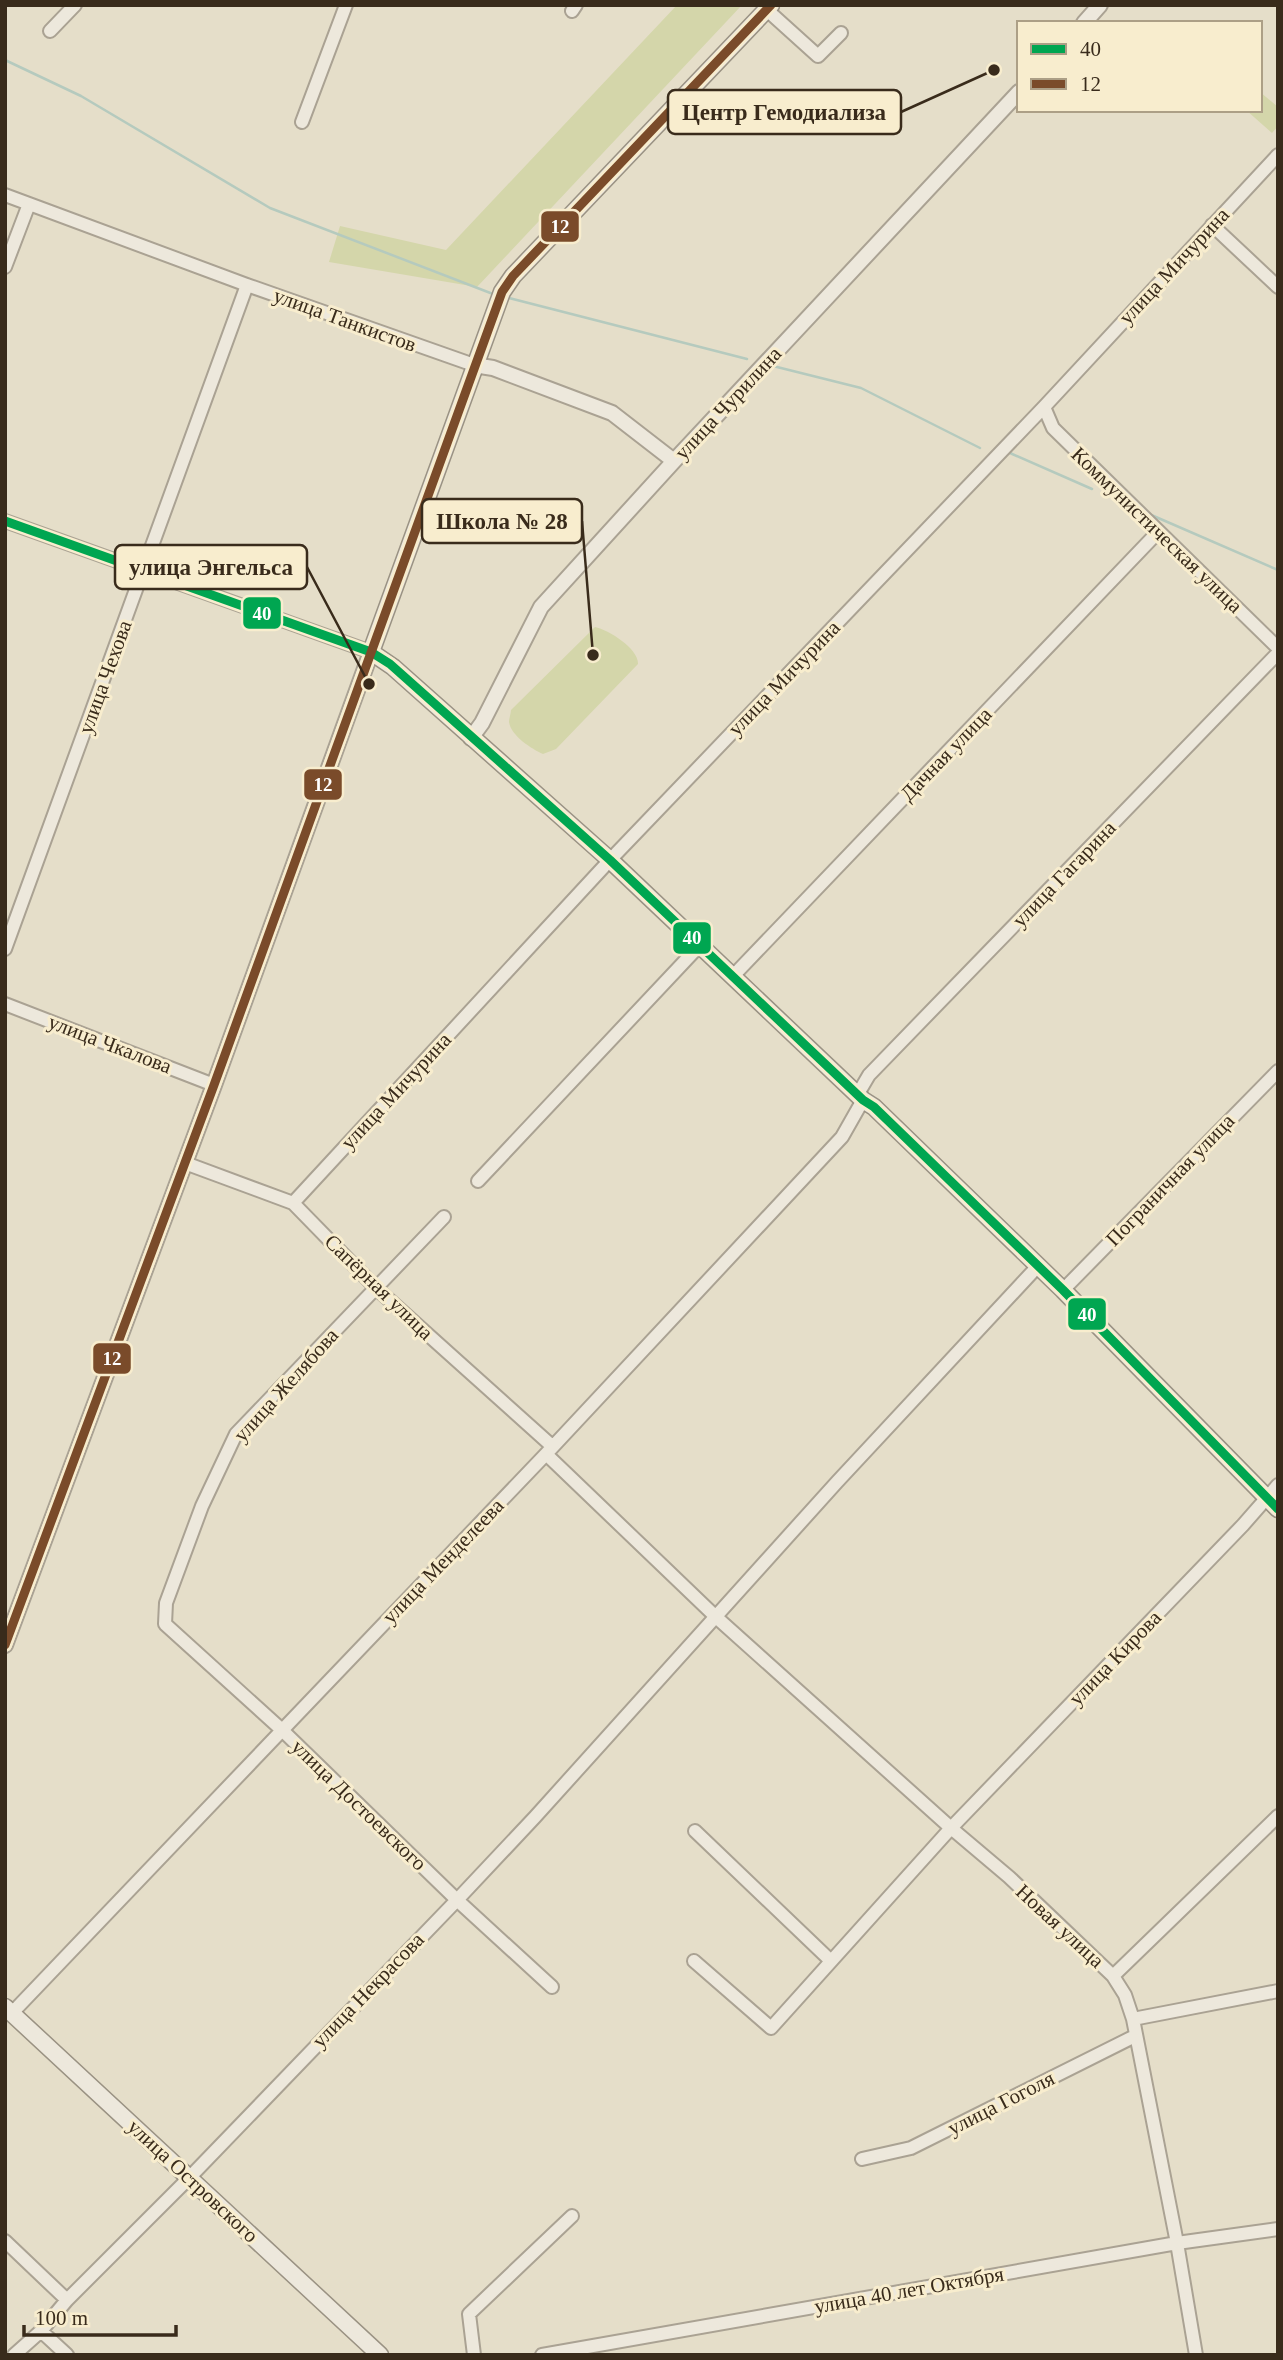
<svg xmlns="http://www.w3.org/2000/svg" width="1283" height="2360" font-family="'Times New Roman',serif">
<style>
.green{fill:#d4d6aa}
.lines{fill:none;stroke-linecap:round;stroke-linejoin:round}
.stream{stroke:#b5cabe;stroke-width:2.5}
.minor-casing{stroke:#aaa293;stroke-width:16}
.tertiary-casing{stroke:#aaa293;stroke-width:18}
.secondary-casing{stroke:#9a9283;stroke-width:19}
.minor{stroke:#ede8dc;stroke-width:12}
.tertiary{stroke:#ede8dc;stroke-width:14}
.secondary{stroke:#ede8dc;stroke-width:16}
.bus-1-casing{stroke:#f8edce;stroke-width:14}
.bus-2-casing{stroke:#f8edce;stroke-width:14}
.bus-1{stroke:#00a651;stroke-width:9}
.bus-2{stroke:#7a4b2a;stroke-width:9}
.labels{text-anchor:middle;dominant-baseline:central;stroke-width:6;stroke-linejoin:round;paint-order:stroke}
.street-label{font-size:21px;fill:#392b1b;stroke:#f8edce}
.leader{fill:none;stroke:#392b1b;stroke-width:2.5}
.callout-dot{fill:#392b1b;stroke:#f8edce;stroke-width:2.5}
.callout{fill:#f8edce;stroke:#392b1b;stroke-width:2.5}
.callout-label{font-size:23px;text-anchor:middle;font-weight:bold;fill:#392b1b}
.line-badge{stroke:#f8edce;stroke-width:2.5}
.badge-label{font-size:19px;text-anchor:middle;font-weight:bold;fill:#fff}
</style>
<rect width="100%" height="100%" fill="#e5dec9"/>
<path class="green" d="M 677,5 L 742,5 L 477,287 L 329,262 L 340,226 L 446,250 Z
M 1260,92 L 1278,107 L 1278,126 L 1272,133 L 1246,110 L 1260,110 Z
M 595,627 C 609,630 639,649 638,664 L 556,749 L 543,754 C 532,749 511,736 509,722 C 509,720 511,712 511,710 Z"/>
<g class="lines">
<path class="stream" d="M 5,60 L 81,96 L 270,208 L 493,294
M 509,298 L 747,359
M 769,365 L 861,388 L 980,448
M 1010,453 L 1092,489
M 1149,514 L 1278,570"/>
<defs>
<path id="minor" d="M 767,10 L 818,56 L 841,33
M 572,11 L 576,5
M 50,31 L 75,5
M 302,122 L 346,5
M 5,195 L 247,285 L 474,365
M 1212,225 L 1278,287
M 5,267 L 29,204
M 1044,407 L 1053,428 L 1278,648
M 5,521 L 371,652
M 5,949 L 247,285
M 734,975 L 1158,532
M 5,1004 L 214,1085
M 185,1163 L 293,1203 L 376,1288 L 552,1446
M 478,1181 L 700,945
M 293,1203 L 610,860 L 1044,407 L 1278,155
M 444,1217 L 236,1434 L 202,1506 L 166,1603 L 165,1624 L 282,1730 L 457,1900 L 552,1987
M 1063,1290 L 1278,1071
M 546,1454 L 716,1617 L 951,1828 L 1009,1877 L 1113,1976 L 1125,1995 L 1133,2019 L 1177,2243 L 1196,2355
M 695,1831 L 831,1961
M 694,1961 L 771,2028 L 951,1828 L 1243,1525 L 1278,1485
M 1113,1976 L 1278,1816
M 12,2013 L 546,1454 L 842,1137 L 863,1100 L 859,1092 L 869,1075 L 1278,653
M 1133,2019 L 1278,1991
M 862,2159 L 911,2148 L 1135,2036
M 5,2241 L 67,2300
M 41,2331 L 67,2355
M 14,2355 L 41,2331 L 67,2300 L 190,2177 L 457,1900 L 535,1817 L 837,1482 L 1038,1266
M 474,2355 L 469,2314 L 572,2216
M 542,2355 L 1177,2243 L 1278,2229"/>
<path id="tertiary" d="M 1084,23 L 1100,5
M 474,365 L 493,368 L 612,413 L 674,461
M 471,738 L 482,723 L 541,607 L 674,461 L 1019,92
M 5,1645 L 214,1085 L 371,652"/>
<path id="secondary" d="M 771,5 L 513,276 L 502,292 L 371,652 L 393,667 L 610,860 L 863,1100 L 874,1107 L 1063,1290 L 1278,1509
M 5,2007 L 380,2355"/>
</defs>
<use href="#minor" class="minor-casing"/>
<use href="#tertiary" class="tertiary-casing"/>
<use href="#secondary" class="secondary-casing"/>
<use href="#minor" class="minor"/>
<use href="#tertiary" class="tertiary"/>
<use href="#secondary" class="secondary"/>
<defs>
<path id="bus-1" d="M 5,521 L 371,652 L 390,664 L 610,860 L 863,1100 L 874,1107 L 1063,1290 L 1278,1509"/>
<path id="bus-2" d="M 5,1645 L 214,1085 L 502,292 L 513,276 L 771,5"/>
</defs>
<use href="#bus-1" class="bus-1-casing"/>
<use href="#bus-2" class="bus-2-casing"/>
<use href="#bus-1" class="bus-1"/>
<use href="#bus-2" class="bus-2"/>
</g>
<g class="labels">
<g class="street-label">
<text transform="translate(1174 266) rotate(-47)">улица Мичурина</text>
<text transform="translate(345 320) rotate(20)">улица Танкистов</text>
<text transform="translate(728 403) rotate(-47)">улица Чурилина</text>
<text transform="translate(1157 530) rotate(44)">Коммунистическая улица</text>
<text transform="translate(105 677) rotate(-70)">улица Чехова</text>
<text transform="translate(784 678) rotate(-46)">улица Мичурина</text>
<text transform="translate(946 754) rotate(-46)">Дачная улица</text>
<text transform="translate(1064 874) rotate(-46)">улица Гагарина</text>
<text transform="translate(110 1044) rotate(21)">улица Чкалова</text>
<text transform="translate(396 1091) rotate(-47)">улица Мичурина</text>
<text transform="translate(1170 1180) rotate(-46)">Пограничная улица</text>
<text transform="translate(379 1287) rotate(44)">Сапёрная улица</text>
<text transform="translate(286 1385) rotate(-48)">улица Желябова</text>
<text transform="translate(443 1561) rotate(-46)">улица Менделеева</text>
<text transform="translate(1115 1658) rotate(-46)">улица Кирова</text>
<text transform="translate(359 1805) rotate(44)">улица Достоевского</text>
<text transform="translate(1060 1926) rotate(43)">Новая улица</text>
<text transform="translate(368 1990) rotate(-46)">улица Некрасова</text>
<text transform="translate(1001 2103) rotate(-27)">улица Гоголя</text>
<text transform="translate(193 2181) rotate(43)">улица Островского</text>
<text transform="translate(909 2290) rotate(-10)">улица 40 лет Октября</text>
</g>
</g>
<path class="leader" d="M994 70L901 112M593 655L582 521M369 684L307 567"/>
<g class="callout-dot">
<circle cx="994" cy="70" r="7"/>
<circle cx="593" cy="655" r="7"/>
<circle cx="369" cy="684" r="7"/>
</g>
<g class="callout">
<rect x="668" y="90" width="233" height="44" rx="7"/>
<rect x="422" y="499" width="160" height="44" rx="7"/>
<rect x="115" y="545" width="192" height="44" rx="7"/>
</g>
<g class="callout-label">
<text x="784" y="120">Центр Гемодиализа</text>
<text x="502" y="529">Школа № 28</text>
<text x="211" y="575">улица Энгельса</text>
</g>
<g class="line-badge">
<rect x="540" y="210" width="40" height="33" rx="7" fill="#7a4b2a"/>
<rect x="242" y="596" width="40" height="34" rx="7" fill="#00a651"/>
<rect x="303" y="768" width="40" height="33" rx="7" fill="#7a4b2a"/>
<rect x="672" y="921" width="40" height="34" rx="7" fill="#00a651"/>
<rect x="1067" y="1297" width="40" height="34" rx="7" fill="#00a651"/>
<rect x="92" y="1342" width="40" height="33" rx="7" fill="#7a4b2a"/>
</g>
<g class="badge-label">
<text x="560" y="233">12</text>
<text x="262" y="620">40</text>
<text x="323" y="791">12</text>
<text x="692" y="944">40</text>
<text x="1087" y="1321">40</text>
<text x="112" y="1365">12</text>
</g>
<rect width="1283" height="2360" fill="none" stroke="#392b1b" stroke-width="14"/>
<rect x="1017" y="21" width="245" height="91" fill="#f8edce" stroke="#ac9f86" stroke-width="2"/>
<rect x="1031" y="44" width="35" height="10" fill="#00a651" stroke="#ac9f86" stroke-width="2"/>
<text x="1080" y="56" font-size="21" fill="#392b1b">40</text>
<rect x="1031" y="79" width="35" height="10" fill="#7a4b2a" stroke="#ac9f86" stroke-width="2"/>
<text x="1080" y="91" font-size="21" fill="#392b1b">12</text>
<path d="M24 2325v10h152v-10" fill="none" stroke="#392b1b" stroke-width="3.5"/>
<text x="35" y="2325" font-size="21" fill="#392b1b" stroke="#f8edce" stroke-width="5" paint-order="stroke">100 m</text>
</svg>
